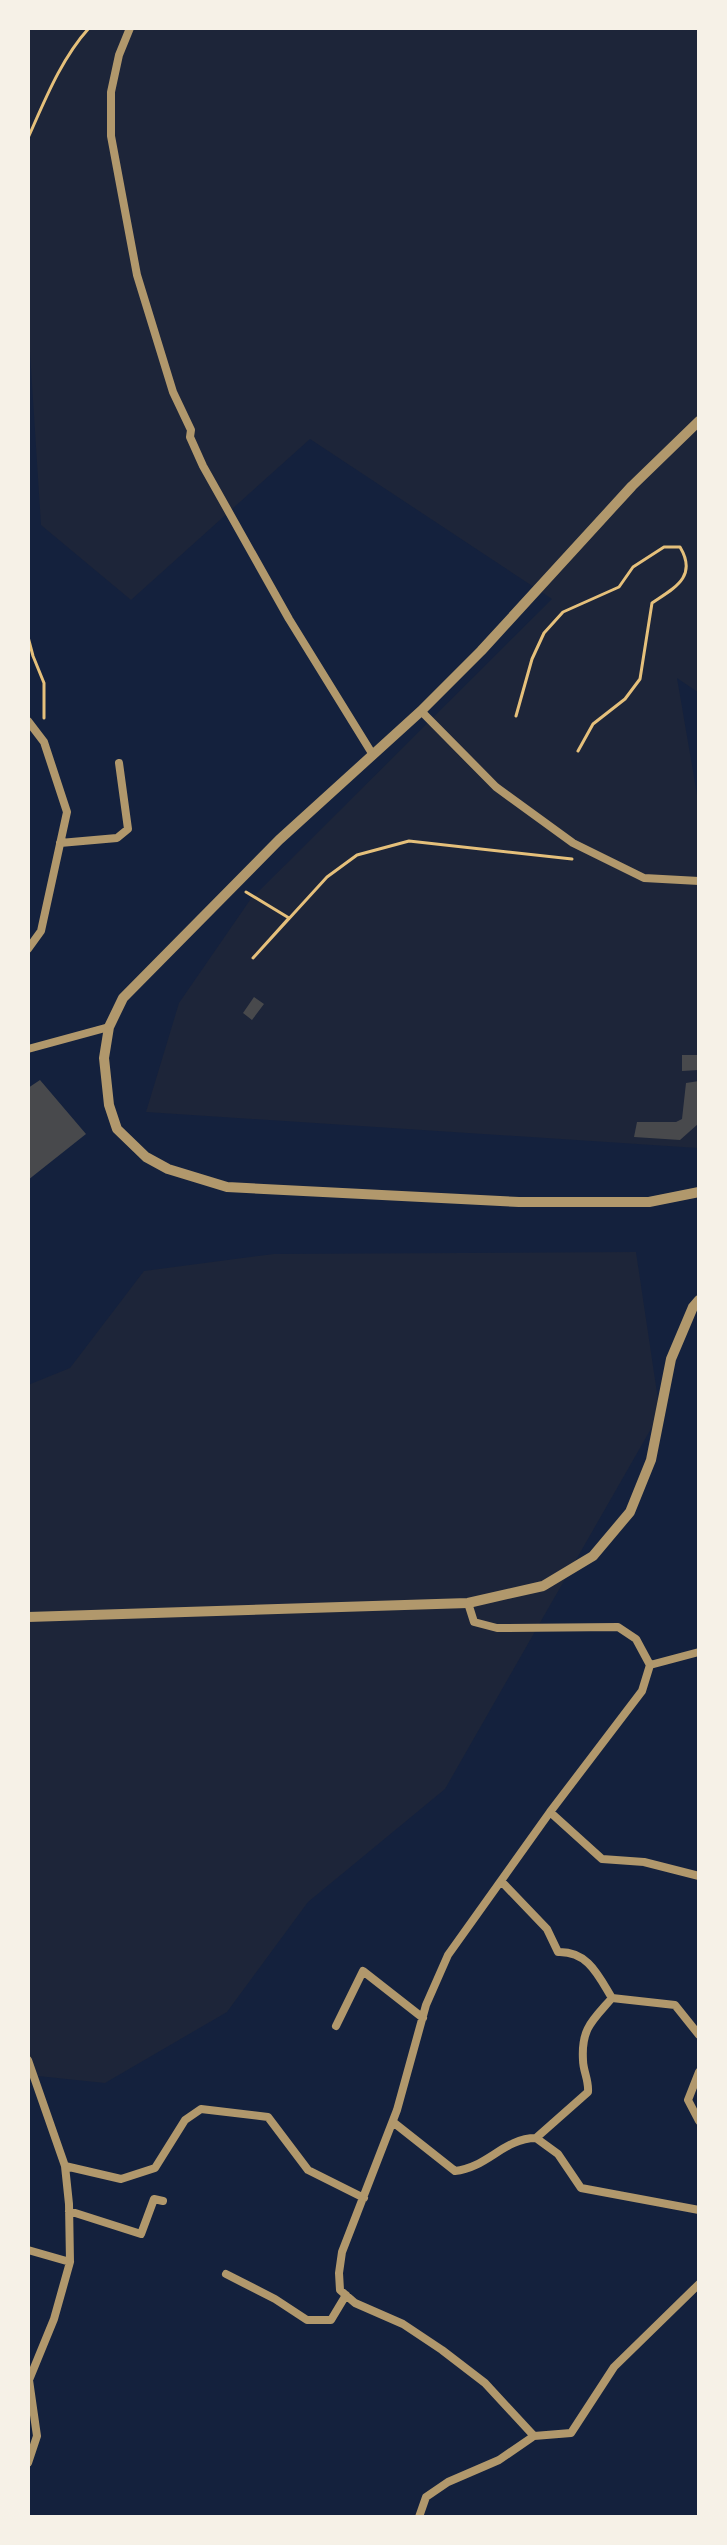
<svg xmlns="http://www.w3.org/2000/svg" width="727" height="2545" font-family="'Alegreya Sans',sans-serif">
<style>
.green{fill:#1d2539}
.building{fill:#48494c}
.lines{fill:none;stroke-linecap:round;stroke-linejoin:round}
.path{stroke:#e5c07b;stroke-width:3}
.minor{stroke:#b1986c;stroke-width:8}
.tertiary{stroke:#b1986c;stroke-width:10}
</style>
<rect width="100%" height="100%" fill="#14213d"/>
<path class="green" d="M 28,28 L 699,28 L 699,693 L 677,678 L 699,806 L 698,1148 L 146,1112 L 179,1003 L 250,900 L 552,599 L 310,439 L 131,600 L 41,525 L 28,321 Z
M 636,1252 L 660,1413 L 445,1789 L 308,1902 L 227,2012 L 105,2083 L 28,2075 L 28,1385 L 70,1368 L 144,1271 L 274,1254 Z"/>
<path class="building" d="M 254,997 L 264,1004 L 252,1020 L 243,1013 Z
M 682,1055 L 698,1055 L 699,1070 L 682,1071 Z
M 40,1080 L 86,1134 L 28,1180 L 28,1088 Z
M 699,1081 L 698,1124 L 680,1140 L 634,1137 L 637,1122 L 676,1122 L 682,1119 L 686,1083 Z"/>
<g class="lines">
<path class="path" d="M 28,138 C 45,100 61,59 89,28
M 28,637 L 33,656 L 44,683 L 44,718
M 516,716 L 532,659 L 544,633 L 563,612 L 619,587 L 633,567 L 664,547 L 680,547 C 698,577 674,588 652,603 L 640,679 L 625,699 L 593,724 L 578,751
M 246,892 L 289,918 L 253,958 L 327,877 L 357,855 L 409,841 L 572,859"/>
<path class="minor" d="M 130,28 L 119,55 L 111,92 L 111,136 L 137,275 L 173,392 L 191,430 L 190,437 L 203,466 L 289,619 L 373,755
M 421,711 L 496,787 L 573,843 L 644,878 L 699,881
M 28,721 L 44,742 L 67,812 L 41,931 L 28,949
M 60,843 L 117,838 L 128,829 L 119,763
M 28,1049 L 109,1027
M 468,1603 L 474,1622 L 497,1628 L 618,1627 L 636,1639 L 650,1665 L 642,1691 L 550,1812 L 448,1955 L 426,2005 L 397,2110 L 342,2252 L 339,2273 L 340,2290 L 355,2303 L 403,2324 L 442,2350 L 485,2383 L 534,2436
M 650,1665 L 699,1652
M 550,1812 L 602,1859 L 644,1862 L 699,1876
M 501,1881 L 547,1929 L 558,1952 C 588,1951 598,1975 612,1998 L 675,2005 L 699,2035
M 336,2026 L 363,1971 L 423,2018
M 28,2060 L 65,2166
M 699,2072 L 688,2100 L 699,2121
M 393,2122 L 455,2171 C 487,2168 504,2138 536,2138 L 588,2092 C 589,2080 583,2071 583,2060 C 581,2028 593,2020 612,1998
M 536,2138 L 558,2154 L 581,2188 L 699,2210
M 69,2211 L 141,2234 L 154,2199 L 163,2201
M 28,2250 L 70,2262
M 226,2274 L 275,2299 L 307,2320 L 331,2320 L 346,2295
M 28,2463 L 37,2436 L 29,2380 L 54,2319 L 70,2262 L 69,2204 L 65,2166 L 121,2179 L 155,2168 L 185,2120 L 201,2109 L 268,2117 L 308,2170 L 364,2198
M 419,2517 L 426,2497 L 448,2482 L 499,2460 L 534,2436 L 571,2433 L 614,2367 L 699,2284"/>
<path class="tertiary" d="M 699,421 L 632,486 L 481,651 L 421,711 L 279,840 L 123,998 L 109,1027 L 104,1058 L 109,1105 L 117,1129 L 146,1157 L 168,1169 L 227,1187 L 519,1202 L 649,1202 L 699,1192
M 28,1617 L 468,1603 L 543,1586 L 593,1556 L 630,1512 L 651,1460 L 671,1359 L 693,1307 L 699,1300"/>
</g>
<rect width="727" height="2545" fill="none" stroke="#f6f1e7" stroke-width="60"/>
</svg>
